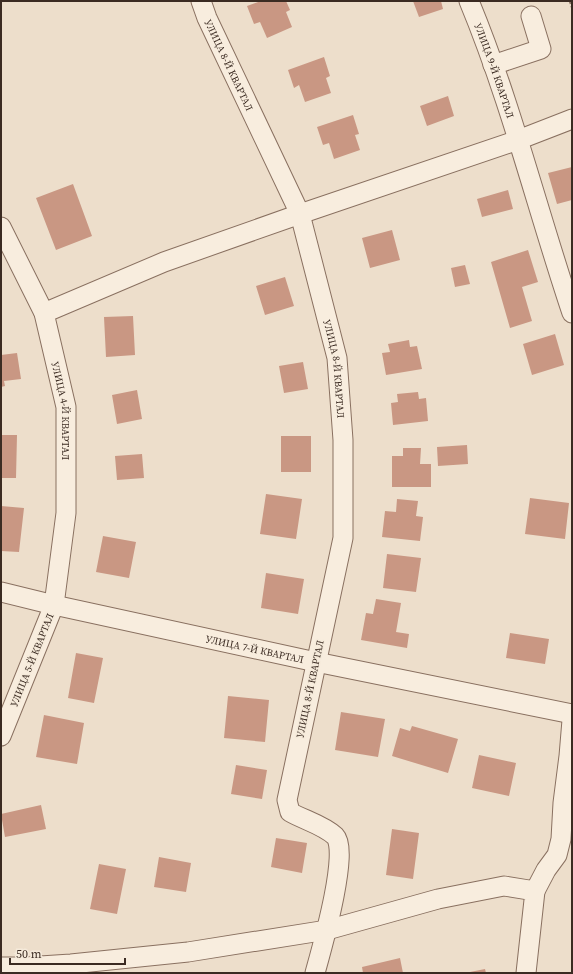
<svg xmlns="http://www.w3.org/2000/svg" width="573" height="974" font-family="'Source Serif 4',serif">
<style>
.building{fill:#c99783}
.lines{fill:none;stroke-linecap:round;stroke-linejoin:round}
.minor-casing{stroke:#897060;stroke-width:21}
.path{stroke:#897060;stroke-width:2.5;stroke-dasharray:3 2;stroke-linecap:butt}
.minor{stroke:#f8edde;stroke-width:19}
.labels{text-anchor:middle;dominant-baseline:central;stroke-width:3;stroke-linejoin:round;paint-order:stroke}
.street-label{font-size:10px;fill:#3b2b22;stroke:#f5eada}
</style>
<rect width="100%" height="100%" fill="#eddecb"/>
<path class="building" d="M 261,1 L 286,1 L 290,10 L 286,12 L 292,27 L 267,38 L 260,22 L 254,24 L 247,6 Z
M 413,1 L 441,1 L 443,9 L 419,17 Z
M 324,57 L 330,76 L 326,78 L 331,93 L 305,102 L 299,85 L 294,88 L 288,70 Z
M 448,96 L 454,116 L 427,126 L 420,106 Z
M 353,115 L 359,134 L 355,135 L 360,150 L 334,159 L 329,143 L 323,145 L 317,127 Z
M 572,167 L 572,200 L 557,204 L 548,173 Z
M 73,184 L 92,236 L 56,250 L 36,198 Z
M 508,190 L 513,209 L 482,217 L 477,199 Z
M 392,230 L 400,260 L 370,268 L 362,238 Z
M 528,250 L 538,282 L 522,287 L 532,321 L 510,328 L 491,262 Z
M 465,265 L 470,284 L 455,287 L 451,268 Z
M 285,277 L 294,306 L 265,315 L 256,286 Z
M 133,316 L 135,355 L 106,357 L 104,317 Z
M 555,334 L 564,365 L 532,375 L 523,344 Z
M 409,340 L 410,347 L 417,346 L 422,369 L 386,375 L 382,353 L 390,352 L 388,344 Z
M 17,353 L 21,379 L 4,381 L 5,386 L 1,387 L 1,355 Z
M 303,362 L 308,389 L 284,393 L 279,366 Z
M 137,390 L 142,419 L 117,424 L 112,395 Z
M 418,392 L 419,399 L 426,398 L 428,421 L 393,425 L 391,403 L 398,402 L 397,394 Z
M 1,435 L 17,435 L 16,478 L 1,478 Z
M 281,436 L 311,436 L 311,472 L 281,472 Z
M 467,445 L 468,464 L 438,466 L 437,447 Z
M 403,448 L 421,448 L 420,464 L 431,464 L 431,487 L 392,487 L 392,456 L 403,456 Z
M 142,454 L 144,478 L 117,480 L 115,456 Z
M 266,494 L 302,499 L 296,539 L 260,534 Z
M 530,498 L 569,503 L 565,539 L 525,534 Z
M 397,499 L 418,501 L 416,516 L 423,517 L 420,541 L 382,537 L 385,511 L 396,512 Z
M 1,506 L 24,508 L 19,552 L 1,551 Z
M 103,536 L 136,542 L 129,578 L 96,572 Z
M 387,554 L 421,558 L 416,592 L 383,588 Z
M 266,573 L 304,579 L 298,614 L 261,608 Z
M 376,599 L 401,603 L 396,632 L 409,634 L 407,648 L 361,640 L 366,613 L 373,614 Z
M 510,633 L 549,639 L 545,664 L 506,658 Z
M 76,653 L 103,658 L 94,703 L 68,698 Z
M 228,696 L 269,700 L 265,742 L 224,738 Z
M 341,712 L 385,719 L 378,757 L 335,750 Z
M 44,715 L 84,723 L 77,764 L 36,757 Z
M 412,726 L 458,739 L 448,773 L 392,756 L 400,728 L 410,731 Z
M 479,755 L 516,763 L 509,796 L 472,788 Z
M 236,765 L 267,770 L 262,799 L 231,794 Z
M 41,805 L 46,829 L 5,837 L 1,814 Z
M 392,829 L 419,833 L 413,879 L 386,875 Z
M 276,838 L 307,843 L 302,873 L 271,867 Z
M 159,857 L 191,863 L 186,892 L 154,887 Z
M 99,864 L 126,869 L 117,914 L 90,909 Z
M 400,958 L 403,973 L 363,973 L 362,967 Z
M 485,969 L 486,973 L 470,973 L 470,972 Z"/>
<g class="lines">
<defs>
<g id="minor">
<path id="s1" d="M 201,1 L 207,18 L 300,214 L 337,358 L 343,440 L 343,538 L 287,800 L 290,812 C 304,820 323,825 335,836 C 350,851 321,951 315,973"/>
<path id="s2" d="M 469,1 C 511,102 537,209 572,313"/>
<path d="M 493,65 L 541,49 L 531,16"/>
<path id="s3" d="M 1,227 L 44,313 L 66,407 L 66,513 L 54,605 L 1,736"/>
<path d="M 44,313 L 164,262 L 300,214 L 518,140 L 572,119"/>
<path id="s4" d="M 1,592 L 54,605 L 316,662 L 572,714"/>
<path d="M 535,891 L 546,870 L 557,855 L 561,839 L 563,803 L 569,756 L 572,720"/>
<path d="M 1,967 L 25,967 L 23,973"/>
<path d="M 25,967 L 71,964 L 188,952 L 327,930 L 438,899 L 504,886 L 535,891 L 526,973"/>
</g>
</defs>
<use href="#minor" class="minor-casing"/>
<path class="path" d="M 570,1 L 572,7"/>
<use href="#minor" class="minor"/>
</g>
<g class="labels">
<g class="street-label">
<text stroke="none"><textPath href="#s1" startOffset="70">УЛИЦА 8-Й КВАРТАЛ</textPath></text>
<text stroke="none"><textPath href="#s2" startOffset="74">УЛИЦА 9-Й КВАРТАЛ</textPath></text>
<text stroke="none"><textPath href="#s1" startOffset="394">УЛИЦА 8-Й КВАРТАЛ</textPath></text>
<text stroke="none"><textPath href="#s3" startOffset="196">УЛИЦА 4-Й КВАРТАЛ</textPath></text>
<text stroke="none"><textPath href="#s4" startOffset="260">УЛИЦА 7-Й КВАРТАЛ</textPath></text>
<text transform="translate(32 660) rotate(-68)">УЛИЦА 5-Й КВАРТАЛ</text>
<text transform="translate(310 689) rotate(-78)">УЛИЦА 8-Й КВАРТАЛ</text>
</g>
</g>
<rect width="573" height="974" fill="none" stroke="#3b2b22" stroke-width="4"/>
<path d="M10 958v6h115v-6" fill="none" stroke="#3b2b22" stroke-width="2"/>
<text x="16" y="958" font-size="12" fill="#3b2b22" stroke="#f5eada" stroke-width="3" paint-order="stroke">50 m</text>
</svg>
